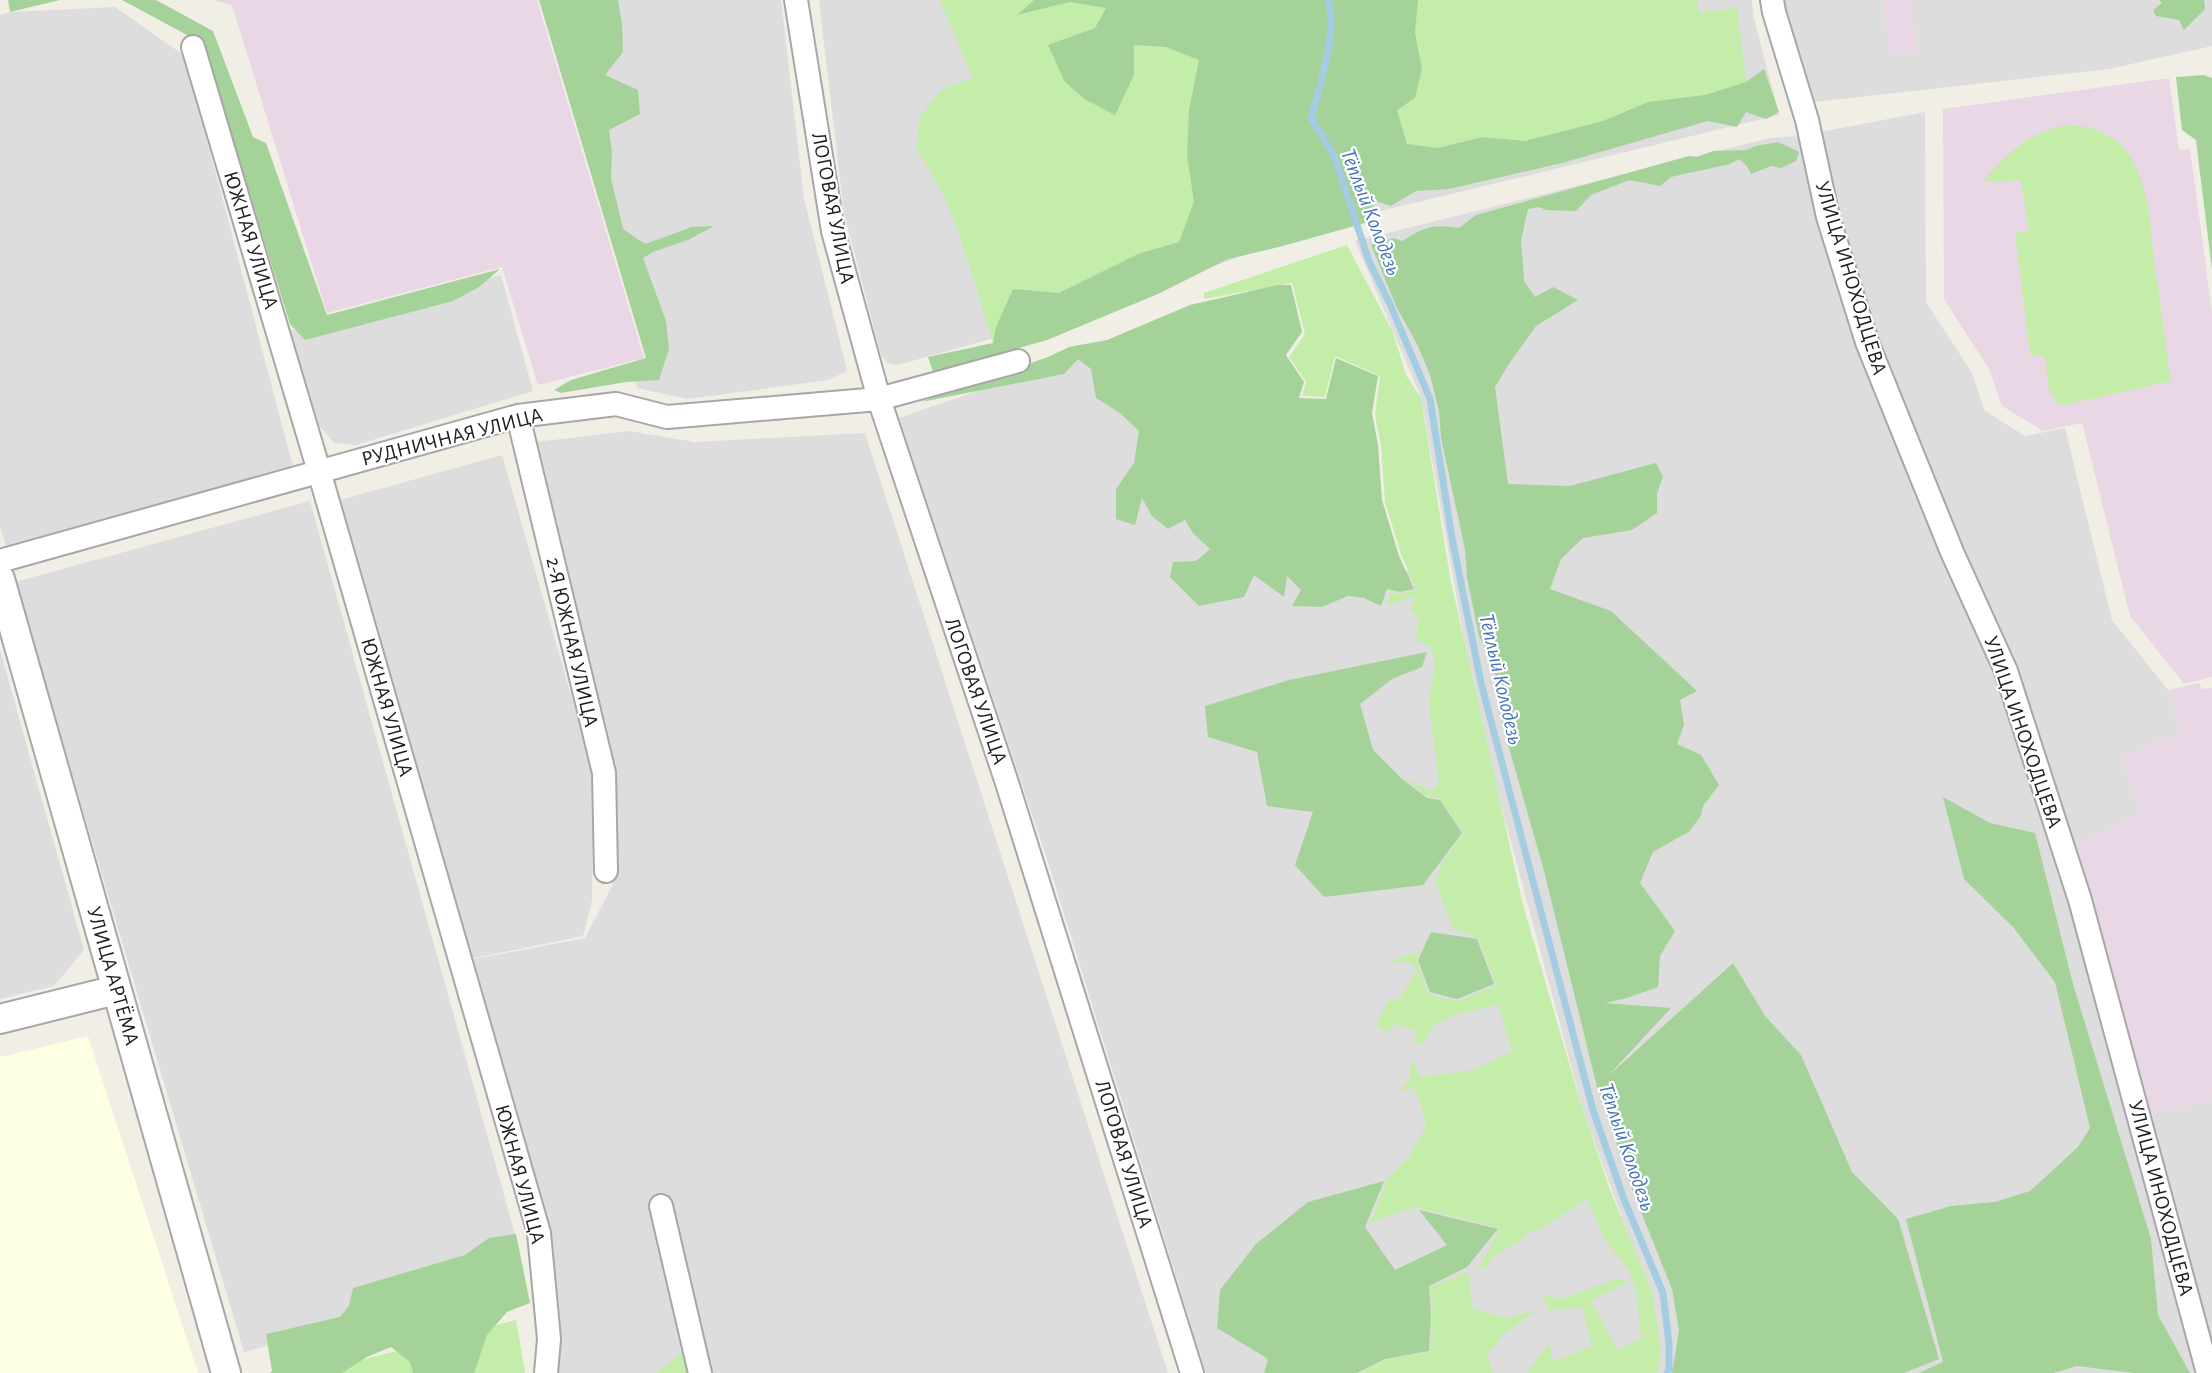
<svg xmlns="http://www.w3.org/2000/svg" width="2212" height="1373" font-family="'Alegreya Sans',sans-serif">
<style>
.residential{fill:#dedddd}
.industrial{fill:#ead7e5}
.education{fill:#fcffe1}
.grass{fill:#c4eda9}
.forest{fill:#a4d298}
.lines{fill:none;stroke-linecap:round;stroke-linejoin:round}
.stream{stroke:#a4cde1;stroke-width:7}
.minor-casing{stroke:#a7a7a7;stroke-width:26}
.tertiary-casing{stroke:#a7a7a7;stroke-width:32}
.minor{stroke:#fff;stroke-width:22}
.tertiary{stroke:#fff;stroke-width:28}
.labels{text-anchor:middle;dominant-baseline:central;stroke-width:4.5;stroke-linejoin:round;paint-order:stroke}
.street-label{font-size:21px;fill:#202020;stroke:#fff}
.water-label{font-size:22px;font-style:italic;fill:#4673b6;stroke:#fff}
</style>
<rect width="100%" height="100%" fill="#f1eee6"/>
<path class="residential" d="M 553,0 L 781,0 L 804,199 L 847,371 L 828,380 L 688,399 L 637,388 L 633,369 L 656,363 Z
M 819,0 L 1752,0 L 1753,14 L 1779,115 L 1352,218 L 1061,319 L 898,365 L 888,363 L 881,355 L 844,213 Z
M 1782,0 L 2212,0 L 2212,46 L 2109,69 L 1814,102 Z
M 115,7 L 185,56 L 293,467 L 7,549 L 0,526 L 0,15 L 10,12 Z
M 1925,112 L 1926,302 L 1972,373 L 1984,410 L 2025,436 L 2065,428 L 2112,620 L 2168,690 L 2181,734 L 2123,755 L 2139,815 L 2150,1113 L 2212,1101 L 2212,1373 L 1206,1373 L 1047,859 L 899,418 L 1093,351 L 1242,574 L 1414,570 L 1603,1212 L 1650,1295 L 1583,1110 L 1479,723 L 1421,397 L 1355,241 L 1770,138 L 1799,136 Z
M 501,275 L 533,391 L 356,445 L 334,443 L 319,425 L 290,331 Z
M 629,431 L 695,442 L 865,433 L 1168,1373 L 708,1373 L 704,1338 L 655,1373 L 552,1373 L 559,1313 L 546,1225 L 464,961 L 585,938 L 613,884 L 615,779 L 536,442 Z
M 502,455 L 594,775 L 592,900 L 583,936 L 464,960 L 340,500 Z
M 310,501 L 518,1245 L 522,1276 L 244,1352 L 15,582 Z
M 0,650 L 84,950 L 54,986 L 0,999 Z"/>
<path class="industrial" d="M 213,0 L 537,0 L 644,358 L 538,385 L 502,267 L 327,313 L 232,5 Z
M 1883,0 L 1911,0 L 1917,52 L 1889,55 Z
M 2169,78 L 2179,150 L 2190,149 L 2212,312 L 2212,677 L 2184,684 L 2130,616 L 2082,423 L 2043,431 L 2002,406 L 1989,369 L 1944,299 L 1943,109 Z
M 2199,683 L 2202,689 L 2212,688 L 2212,1101 L 2150,1114 L 2071,847 L 2139,815 L 2122,755 L 2181,734 L 2168,690 Z"/>
<path class="education" d="M 88,1036 L 198,1373 L 0,1373 L 0,1057 Z"/>
<path class="grass" d="M 940,0 L 1034,0 L 1018,15 L 1070,2 L 1106,8 L 1095,28 L 1048,45 L 1114,115 L 1134,75 L 1133,45 L 1166,47 L 1199,60 L 1189,110 L 1187,155 L 1194,202 L 1179,242 L 1138,254 L 1059,293 L 1013,289 L 996,327 L 993,343 C 972,278 957,205 916,149 L 920,117 L 942,89 L 973,78 Z
M 1418,0 L 1697,0 L 1699,13 L 1737,8 L 1746,82 L 1705,95 L 1648,102 L 1603,121 L 1525,141 L 1482,137 L 1438,148 L 1407,144 L 1397,110 L 1415,98 L 1422,69 L 1415,33 Z
M 2068,125 C 2095,126 2120,136 2133,161 C 2149,191 2150,226 2154,259 C 2160,300 2165,341 2171,381 L 2059,406 L 2049,390 L 2044,355 L 2030,355 L 2015,233 L 2029,231 L 2021,180 L 1982,182 C 2009,153 2026,132 2068,125 Z
M 1347,245 L 1393,332 L 1406,375 L 1421,398 L 1450,577 L 1523,905 L 1581,1104 L 1610,1190 L 1652,1292 L 1661,1350 L 1658,1370 L 1656,1373 L 1527,1373 L 1549,1343 L 1553,1362 L 1592,1346 L 1582,1307 L 1549,1311 L 1542,1294 L 1561,1299 L 1616,1279 L 1630,1281 L 1591,1301 L 1618,1350 L 1641,1338 L 1636,1291 L 1629,1271 L 1604,1238 L 1587,1199 L 1535,1232 L 1529,1232 L 1519,1242 L 1493,1256 L 1489,1265 L 1477,1271 L 1500,1228 L 1415,1207 L 1370,1223 L 1387,1180 L 1411,1154 L 1419,1138 L 1426,1127 L 1419,1098 L 1414,1088 L 1399,1091 L 1409,1080 L 1412,1058 L 1420,1077 L 1473,1070 L 1512,1051 L 1498,1004 L 1452,1016 L 1433,1026 L 1421,1046 L 1414,1041 L 1416,1031 L 1395,1024 L 1387,1033 L 1376,1025 L 1388,1001 L 1399,1000 L 1417,970 L 1411,963 L 1390,961 L 1419,951 L 1416,960 L 1429,995 L 1459,1001 L 1497,985 L 1478,938 L 1453,929 L 1435,880 L 1442,864 L 1464,833 L 1440,799 L 1428,797 L 1402,778 L 1432,791 L 1439,783 L 1429,705 L 1435,663 L 1431,648 L 1416,639 L 1419,620 L 1410,609 L 1417,596 L 1387,605 L 1390,593 L 1403,594 L 1417,590 L 1402,557 L 1385,502 L 1381,446 L 1375,415 L 1380,376 L 1335,356 L 1325,397 L 1302,396 L 1306,382 L 1289,357 L 1305,334 L 1292,283 L 1204,299 L 1204,293 Z
M 1468,1272 L 1473,1309 L 1508,1318 L 1538,1309 L 1505,1333 L 1487,1354 L 1493,1373 L 1360,1373 L 1385,1360 L 1430,1352 L 1432,1315 L 1430,1287 Z
M 516,1320 L 525,1373 L 311,1373 Z
M 689,1348 L 690,1373 L 655,1373 Z"/>
<path class="forest" d="M 8,0 L 60,0 L 10,12 Z
M 122,0 L 156,0 L 213,31 L 253,137 L 266,143 L 327,315 L 500,269 L 479,287 L 453,301 L 305,340 L 290,324 L 224,111 L 200,42 Z
M 539,0 L 618,0 L 622,24 L 623,52 L 605,75 L 638,90 L 640,114 L 609,130 L 612,152 L 611,178 L 623,229 L 645,244 L 692,227 L 714,226 L 688,240 L 653,252 L 643,258 L 666,321 L 669,349 L 659,380 L 626,382 L 561,393 L 554,390 L 571,380 L 646,358 Z
M 1034,0 L 1418,0 L 1415,33 L 1422,69 L 1415,98 L 1397,110 L 1407,144 L 1438,148 L 1482,137 L 1525,141 L 1603,121 L 1648,102 L 1705,95 L 1746,82 L 1764,69 L 1779,112 L 1766,119 L 1746,112 L 1737,127 L 1708,121 L 1562,163 L 1449,189 L 1416,191 L 1391,206 L 1375,201 L 1365,223 L 1279,247 L 1228,259 L 1158,294 L 1047,340 L 933,372 L 928,357 L 993,343 L 996,327 L 1013,289 L 1059,293 L 1138,254 L 1179,242 L 1194,202 L 1187,155 L 1189,110 L 1199,60 L 1166,47 L 1134,45 L 1134,75 L 1115,115 L 1086,100 L 1065,82 L 1048,45 L 1095,28 L 1106,8 L 1070,2 L 1017,15 Z
M 2159,0 L 2204,0 L 2205,9 L 2184,30 L 2179,20 L 2156,16 L 2153,10 L 2162,3 Z
M 2204,75 L 2212,78 L 2212,269 L 2199,165 L 2196,140 L 2182,130 L 2176,77 Z
M 1778,142 L 1799,152 L 1796,161 L 1781,168 L 1771,166 L 1751,174 L 1747,166 L 1739,159 L 1730,164 L 1671,177 L 1660,186 L 1629,180 L 1591,195 L 1576,211 L 1546,210 L 1539,207 L 1528,209 L 1521,240 L 1524,281 L 1535,297 L 1553,287 L 1578,300 L 1536,326 L 1509,364 L 1495,387 L 1508,484 L 1570,486 L 1656,463 L 1663,477 L 1657,493 L 1657,513 L 1632,530 L 1583,538 L 1561,559 L 1550,589 L 1611,611 L 1697,691 L 1680,700 L 1684,725 L 1677,744 L 1701,755 L 1719,785 L 1703,806 L 1701,815 L 1690,831 L 1653,852 L 1640,883 L 1675,931 L 1660,956 L 1658,987 L 1627,998 L 1605,1003 L 1671,1008 L 1607,1077 L 1733,963 L 1765,1016 L 1801,1055 L 1852,1172 L 1898,1219 L 1939,1359 L 1904,1373 L 1672,1373 L 1679,1330 L 1672,1289 L 1633,1192 L 1597,1087 L 1544,871 L 1502,723 L 1493,663 L 1479,636 L 1467,578 L 1465,549 L 1441,438 L 1439,411 L 1430,375 L 1418,346 L 1396,306 L 1371,245 L 1394,238 L 1402,241 C 1426,227 1431,224 1459,228 L 1476,215 L 1689,156 L 1697,157 L 1713,151 L 1746,150 L 1756,146 Z
M 1278,285 L 1291,285 L 1302,332 L 1286,355 L 1304,382 L 1299,398 L 1326,399 L 1336,358 L 1378,376 L 1372,413 L 1378,445 L 1382,500 L 1399,556 L 1414,589 L 1400,592 L 1387,589 L 1381,606 L 1364,598 L 1348,596 L 1322,607 L 1292,606 L 1301,590 L 1287,576 L 1284,597 L 1254,575 L 1244,597 L 1199,606 L 1170,577 L 1173,562 L 1196,561 L 1210,549 L 1193,533 L 1185,520 L 1168,529 L 1152,516 L 1142,498 L 1135,525 L 1116,519 L 1116,489 L 1134,463 L 1139,431 L 1120,413 L 1096,398 L 1091,369 L 1078,359 L 1064,374 L 921,402 L 1048,357 L 1069,347 L 1107,340 L 1190,305 Z
M 1427,652 L 1422,667 L 1392,679 L 1360,704 L 1373,750 L 1402,779 L 1427,798 L 1440,800 L 1462,833 L 1423,885 L 1324,897 L 1295,865 L 1313,812 L 1267,806 L 1257,752 L 1208,737 L 1205,706 L 1289,680 Z
M 1943,797 L 1990,823 L 2035,833 L 2073,984 L 2151,1239 L 2158,1315 L 2190,1373 L 2134,1373 L 2077,1366 L 2053,1373 L 1919,1373 L 1943,1362 L 1906,1219 L 1951,1206 L 1995,1202 L 2030,1191 L 2078,1147 L 2090,1128 L 2055,982 L 2013,927 L 1964,879 Z
M 1431,932 L 1477,939 L 1494,984 L 1457,999 L 1430,992 L 1418,960 Z
M 1384,1181 L 1365,1227 L 1395,1270 L 1447,1245 L 1419,1210 L 1498,1229 L 1467,1267 L 1429,1286 L 1431,1315 L 1429,1351 L 1385,1359 L 1357,1373 L 1264,1373 L 1268,1359 L 1217,1328 L 1220,1290 L 1256,1244 L 1308,1202 Z
M 516,1234 L 530,1303 L 507,1312 L 487,1335 L 474,1373 L 413,1373 L 410,1362 L 391,1347 L 367,1357 L 342,1373 L 270,1373 L 272,1371 L 266,1334 L 340,1317 L 349,1306 L 353,1288 L 465,1255 L 489,1238 Z"/>
<g class="lines">
<path class="stream" d="M 1328,0 C 1338,30 1320,87 1311,118 L 1334,156 L 1369,261 L 1390,304 L 1430,399 L 1452,538 L 1481,683 L 1593,1110 L 1625,1202 L 1663,1293 L 1669,1344 L 1669,1370 L 1667,1373"/>
<defs>
<path id="minor" d="M 796,0 L 833,231 L 879,399 L 1007,783 L 1192,1373
M 1772,0 L 1774,12 L 1807,120 L 1828,217 L 1867,342 L 1952,552 L 2006,671 L 2080,900 L 2208,1373
M 193,47 L 319,471 L 539,1233 L 549,1339 L 546,1373
M 518,416 L 604,773 L 606,871
M 0,561 L 518,416 L 616,404 L 667,417 L 879,399 L 1018,361
M 661,1206 L 700,1373"/>
<path id="tertiary" d="M 0,579 L 226,1373
M 0,1019 L 116,990"/>
</defs>
<use href="#minor" class="minor-casing"/>
<use href="#tertiary" class="tertiary-casing"/>
<use href="#minor" class="minor"/>
<use href="#tertiary" class="tertiary"/>
</g>
<g class="labels">
<g class="street-label">
<text transform="translate(833 208) rotate(79)">ЛОГОВАЯ УЛИЦА</text>
<text transform="translate(251 240) rotate(73)">ЮЖНАЯ УЛИЦА</text>
<text transform="translate(1851 278) rotate(73)">УЛИЦА ИНОХОДЦЕВА</text>
<text transform="translate(452 437) rotate(-14)">РУДНИЧНАЯ УЛИЦА</text>
<text transform="translate(572 642) rotate(77)">2-Я ЮЖНАЯ УЛИЦА</text>
<text transform="translate(976 691) rotate(71)">ЛОГОВАЯ УЛИЦА</text>
<text transform="translate(387 707) rotate(74)">ЮЖНАЯ УЛИЦА</text>
<text transform="translate(2023 732) rotate(71)">УЛИЦА ИНОХОДЦЕВА</text>
<text transform="translate(113 976) rotate(74)">УЛИЦА АРТЁМА</text>
<text transform="translate(1124 1154) rotate(73)">ЛОГОВАЯ УЛИЦА</text>
<text transform="translate(520 1174) rotate(75)">ЮЖНАЯ УЛИЦА</text>
<text transform="translate(2161 1198) rotate(75)">УЛИЦА ИНОХОДЦЕВА</text>
</g>
<g class="water-label">
<text transform="translate(1371 212) rotate(69)">Тёплый Колодезь</text>
<text transform="translate(1501 679) rotate(77)">Тёплый Колодезь</text>
<text transform="translate(1627 1147) rotate(71)">Тёплый Колодезь</text>
</g>
</g>
</svg>
